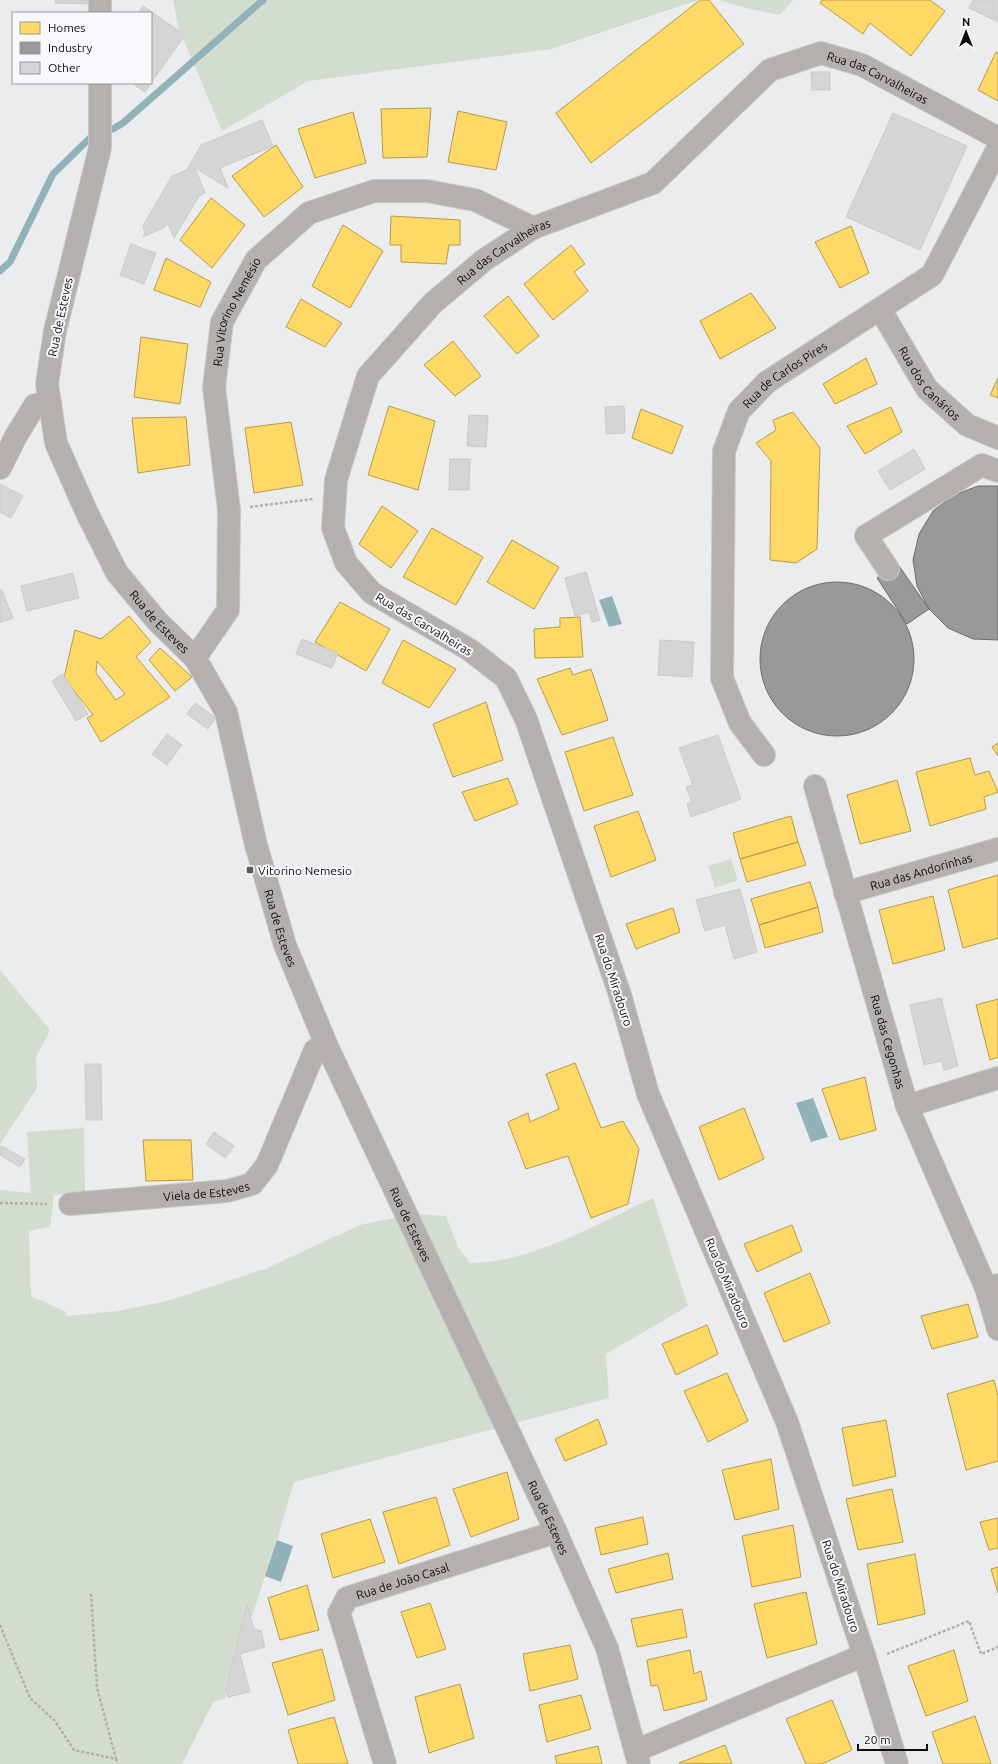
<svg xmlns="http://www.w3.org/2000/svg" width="998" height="1764" font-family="Ubuntu,sans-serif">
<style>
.green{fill:#d2ddcf}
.water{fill:#91b2b9}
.homes{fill:#ffd966;stroke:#b69b4b;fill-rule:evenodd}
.industry{fill:#999;stroke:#6e6e6f}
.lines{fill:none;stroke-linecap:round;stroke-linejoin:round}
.stream{stroke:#91b2b9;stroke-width:7}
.building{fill:#d5d5d5;stroke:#cbcacb}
.minor-casing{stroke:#c7c8c9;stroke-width:24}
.path{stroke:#b1b0ae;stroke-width:2.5;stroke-dasharray:3 2;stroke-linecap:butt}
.minor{stroke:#b4b0ad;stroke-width:22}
.poi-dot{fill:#595a5b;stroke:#f7f8fb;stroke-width:1.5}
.labels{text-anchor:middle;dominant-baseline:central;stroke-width:4;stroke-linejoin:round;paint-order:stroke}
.street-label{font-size:12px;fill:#0b0b0d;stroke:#f7f8fb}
.poi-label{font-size:12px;fill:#0b0b0d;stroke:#f7f8fb;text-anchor:start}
</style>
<rect width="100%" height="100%" fill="#ebeced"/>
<path class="green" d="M 173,0 L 698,0 L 551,49 L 308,81 L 222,131 L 179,29 Z
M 720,0 L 793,0 L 780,15 L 737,6 Z
M 731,859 L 738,880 L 715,888 L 708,866 Z
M 0,970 L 50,1030 L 36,1057 L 37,1088 L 0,1144 Z
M 84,1128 L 85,1192 L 54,1195 L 50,1227 L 29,1231 L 31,1296 L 66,1312 L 67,1316 L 118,1311 L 167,1301 L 265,1269 L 360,1225 L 413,1214 L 446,1216 L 458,1247 L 470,1263 C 531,1263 599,1223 653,1198 L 688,1306 L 606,1354 L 609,1398 L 294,1482 L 277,1540 L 225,1698 L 213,1702 L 182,1764 L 0,1764 L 0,1190 L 31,1193 L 27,1132 Z"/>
<path class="water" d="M 612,596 L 622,624 L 609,627 L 599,600 Z
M 813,1098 L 828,1137 L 811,1142 L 796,1103 Z
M 277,1540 L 293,1546 L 281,1582 L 265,1576 Z"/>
<path class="homes" d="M 700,0 L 709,0 L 744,44 L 591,163 L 556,113 Z
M 822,0 L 930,0 L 945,11 L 911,56 L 870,23 L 863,34 L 820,3 Z
M 996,52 L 998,53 L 998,101 L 978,90 Z
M 431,108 L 427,157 L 383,158 L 381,109 Z
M 458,111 L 507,122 L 496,170 L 448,162 Z
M 353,112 L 366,163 L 315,178 L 298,129 Z
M 276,145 L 303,187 L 264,217 L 232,176 Z
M 211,198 L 245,225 L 212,268 L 180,240 Z
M 391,216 L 460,220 L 460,245 L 449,245 L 446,264 L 401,262 L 401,245 L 390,245 Z
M 343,225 L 383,251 L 350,308 L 312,286 Z
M 851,226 L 869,273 L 840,288 L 815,242 Z
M 571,245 L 585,264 L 574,272 L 588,291 L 553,320 L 524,284 Z
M 166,258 L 211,282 L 200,307 L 154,290 Z
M 751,293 L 776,328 L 720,359 L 700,321 Z
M 508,296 L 539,336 L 517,354 L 484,316 Z
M 301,299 L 342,323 L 325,347 L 286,327 Z
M 141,337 L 188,344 L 180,404 L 134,397 Z
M 453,341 L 481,376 L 455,396 L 424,365 Z
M 866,358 L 877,384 L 835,404 L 823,384 Z
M 998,378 L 998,398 L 990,395 Z
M 389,406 L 435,421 L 418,490 L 368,475 Z
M 891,407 L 902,432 L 865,454 L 847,426 Z
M 641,409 L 683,426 L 672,454 L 632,438 Z
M 793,412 L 820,448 L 817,549 L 796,563 L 770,560 L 771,461 L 756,443 L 776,430 L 773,420 Z
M 186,417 L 190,465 L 138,473 L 132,418 Z
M 291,422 L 303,485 L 254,493 L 245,428 Z
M 382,506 L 418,531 L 391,568 L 359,544 Z
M 432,528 L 483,557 L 456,605 L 403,577 Z
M 512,540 L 559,567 L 534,609 L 487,582 Z
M 340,602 L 390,629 L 366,671 L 315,642 Z
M 129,616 L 151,642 L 136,657 L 170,697 L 101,742 L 87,718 L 93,715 L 64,678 L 75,630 L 101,639 ZM 97,661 L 125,694 L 116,700 L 96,673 Z
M 580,617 L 583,657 L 535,658 L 534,629 L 560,627 L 560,618 Z
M 403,640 L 456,669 L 429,708 L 382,683 Z
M 160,648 L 192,677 L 175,691 L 149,660 Z
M 570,668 L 573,675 L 591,669 L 608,720 L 562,735 L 537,679 Z
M 486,702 L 503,760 L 453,777 L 433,724 Z
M 613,737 L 633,795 L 584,811 L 565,752 Z
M 998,743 L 998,756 L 992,747 Z
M 970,758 L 975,775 L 989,771 L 998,792 L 984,797 L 986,809 L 930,826 L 916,772 Z
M 508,778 L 518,804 L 475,821 L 462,792 Z
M 897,780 L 911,831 L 860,844 L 847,795 Z
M 638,811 L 656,860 L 611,877 L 594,826 Z
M 791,816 L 798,842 L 740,859 L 733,833 Z
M 798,842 L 806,865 L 747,882 L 740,859 Z
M 998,875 L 998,938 L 963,948 L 948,890 Z
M 810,882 L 818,907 L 759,925 L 751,899 Z
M 933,896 L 945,950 L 893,964 L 879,910 Z
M 818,907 L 823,932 L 765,948 L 759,925 Z
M 673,908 L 680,932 L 636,949 L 626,924 Z
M 998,999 L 998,1057 L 990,1060 L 976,1005 Z
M 575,1063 L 601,1128 L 623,1121 L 639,1149 L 628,1204 L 591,1218 L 568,1156 L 526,1169 L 508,1122 L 528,1113 L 530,1122 L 559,1109 L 546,1074 Z
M 865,1077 L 876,1130 L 840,1140 L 822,1089 Z
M 744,1108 L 764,1159 L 719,1180 L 699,1127 Z
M 143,1140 L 191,1140 L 193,1180 L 146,1181 Z
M 792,1225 L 802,1251 L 757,1272 L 744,1244 Z
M 810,1273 L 830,1323 L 784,1342 L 764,1293 Z
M 968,1304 L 978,1337 L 932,1349 L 921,1316 Z
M 707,1325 L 718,1354 L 676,1375 L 662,1344 Z
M 727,1373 L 748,1421 L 708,1442 L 684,1391 Z
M 994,1380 L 998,1396 L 998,1461 L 966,1470 L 947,1394 Z
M 598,1419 L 607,1444 L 565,1461 L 555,1439 Z
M 886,1420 L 896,1476 L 853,1486 L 842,1428 Z
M 771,1459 L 779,1509 L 735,1520 L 722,1470 Z
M 507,1472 L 519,1519 L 471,1537 L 453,1489 Z
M 892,1489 L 903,1542 L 858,1550 L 846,1499 Z
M 436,1497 L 450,1545 L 399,1564 L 383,1512 Z
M 643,1517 L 648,1544 L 601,1555 L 595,1528 Z
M 998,1518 L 998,1548 L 989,1550 L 980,1522 Z
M 370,1519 L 385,1562 L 333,1578 L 321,1534 Z
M 793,1525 L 801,1577 L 752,1587 L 742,1536 Z
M 668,1553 L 673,1579 L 616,1593 L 608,1569 Z
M 915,1554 L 925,1614 L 878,1625 L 867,1564 Z
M 998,1567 L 998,1593 L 991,1569 Z
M 307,1585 L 319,1630 L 280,1640 L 268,1598 Z
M 806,1592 L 817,1644 L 767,1658 L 754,1604 Z
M 430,1603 L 446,1649 L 417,1658 L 401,1612 Z
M 682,1609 L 687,1637 L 637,1647 L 631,1619 Z
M 570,1645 L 578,1679 L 530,1691 L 523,1654 Z
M 322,1649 L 335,1700 L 288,1715 L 272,1663 Z
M 690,1650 L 694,1674 L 701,1671 L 707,1700 L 664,1711 L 658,1685 L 651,1686 L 647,1660 Z
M 954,1650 L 968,1701 L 926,1716 L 908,1666 Z
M 460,1684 L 474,1738 L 429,1753 L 415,1697 Z
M 581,1695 L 591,1729 L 547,1742 L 539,1705 Z
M 832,1700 L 852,1750 L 822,1764 L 806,1764 L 786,1719 Z
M 975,1716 L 991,1764 L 943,1764 L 932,1732 Z
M 334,1717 L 348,1764 L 298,1764 L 288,1730 Z
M 725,1745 L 732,1764 L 679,1763 Z
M 598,1746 L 602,1764 L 557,1764 L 555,1756 Z"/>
<path class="industry" d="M 978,486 L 998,486 L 998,640 L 973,639 L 948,628 L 929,609 L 917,586 L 913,560 L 919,534 L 933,511 L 954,495 Z
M 897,563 L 929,609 L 907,624 L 877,578 Z
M760 659a77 77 0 1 1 154 0a77 77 0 1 1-154 0Z"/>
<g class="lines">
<path class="stream" d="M 113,129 L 123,123 L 263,0
M 0,271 L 10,262 L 53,174 L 92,136"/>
</g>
<path class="building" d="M 55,0 L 92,0 L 92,4 L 55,3 Z
M 973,0 L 998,0 L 998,22 L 969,8 Z
M 143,6 L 185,35 L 151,83 L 151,13 L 138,13 Z
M 811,72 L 830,72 L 830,90 L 812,90 Z
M 132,83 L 151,83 L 145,92 Z
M 893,113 L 967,146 L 920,250 L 846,217 Z
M 262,120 L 273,146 L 220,168 L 228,188 L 195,168 L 205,193 L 199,196 L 174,238 L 168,223 L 165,227 L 143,237 L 145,233 L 143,226 L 172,176 L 187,170 L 201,145 Z
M 131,244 L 156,253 L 144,284 L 120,275 Z
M 624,406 L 625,433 L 606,434 L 605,407 Z
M 469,415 L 488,416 L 486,447 L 467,446 Z
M 914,449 L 925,469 L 890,490 L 878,471 Z
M 450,459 L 470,459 L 469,490 L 449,490 Z
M 0,484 L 23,496 L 11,518 L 0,512 Z
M 586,572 L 600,620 L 592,622 L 589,612 L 575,616 L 565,578 Z
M 73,573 L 79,598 L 27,611 L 21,586 Z
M 0,590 L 2,590 L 13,618 L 0,623 Z
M 302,639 L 338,653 L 332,668 L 296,654 Z
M 660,640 L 694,642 L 692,677 L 658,675 Z
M 63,674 L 88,714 L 76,721 L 52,681 Z
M 195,703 L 216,718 L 208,729 L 187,714 Z
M 167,734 L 182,745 L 167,765 L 152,754 Z
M 718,735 L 741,799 L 691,817 L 687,804 L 692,802 L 686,787 L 693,785 L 679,748 Z
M 740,889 L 757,952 L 734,959 L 725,925 L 705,931 L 696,900 Z
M 941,998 L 958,1066 L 944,1070 L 942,1061 L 924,1065 L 910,1005 Z
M 85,1064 L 101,1064 L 102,1120 L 86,1120 Z
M 214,1132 L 234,1146 L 225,1158 L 206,1144 Z
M 1,1146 L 25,1159 L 20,1167 L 0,1155 Z
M 247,1605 L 254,1629 L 261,1631 L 265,1647 L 240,1654 L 250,1692 L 228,1697 L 226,1690 Z"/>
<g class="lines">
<defs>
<g id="minor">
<path d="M 100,13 L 100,0"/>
<path id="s1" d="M 100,83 L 100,148 L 55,331 L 47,384 L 56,443 L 87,513 L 117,573 L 157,621 L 195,658 L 226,712 L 256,845 L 285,945 L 326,1044 L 556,1532 L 607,1648 L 639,1764"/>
<path id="s2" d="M 880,309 L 927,389 L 967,425 L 998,438"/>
<path d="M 0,468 L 16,436 L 35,405 L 50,404"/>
<path d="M 888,569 L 866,536 L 982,465 L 998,471"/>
<path id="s3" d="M 195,658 L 228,610 L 229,510 L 214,387 L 222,322 L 256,260 L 309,213 L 374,191 L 427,191 L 475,200 L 533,228"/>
<path id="s4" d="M 764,755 L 740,723 L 722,678 L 724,451 L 739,411 L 767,382 L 932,275 L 998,148"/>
<path id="s5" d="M 815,786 L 907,1106 L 986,1288"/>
<path id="s6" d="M 845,893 L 998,849"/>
<path d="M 907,1106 L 998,1078"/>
<path id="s7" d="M 70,1204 L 227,1191 L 252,1184 L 267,1165 L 315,1050 L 326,1044"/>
<path d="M 998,1285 L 986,1288 L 998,1329"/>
<path d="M 635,1751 L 864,1655"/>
<path id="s8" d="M 385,1764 L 339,1613 L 347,1598 L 556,1532"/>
<path id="s9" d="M 897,1764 L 864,1655 L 787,1422 L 648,1094 L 620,995 L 526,719 L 506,678 L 470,650 L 372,593 L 346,563 L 333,528 L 336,480 L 368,376 L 433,303 L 484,260 L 533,228 L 653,183 L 770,70 L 821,53 L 862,65 L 998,138"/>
</g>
</defs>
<use href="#minor" class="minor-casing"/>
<path class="path" d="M 250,507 L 313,499
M 0,1203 L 47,1204
M 91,1594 L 97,1688 L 116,1759
M 0,1625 L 30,1698 L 55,1721 L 74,1750 L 116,1759 L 117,1764
M 887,1654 L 969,1621 L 981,1654 L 998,1647"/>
<use href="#minor" class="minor"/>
</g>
<rect class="poi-dot" x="246" y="866" width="8" height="8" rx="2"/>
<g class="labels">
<g class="street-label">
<text stroke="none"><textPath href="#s9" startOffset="2178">Rua das Carvalheiras</textPath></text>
<text stroke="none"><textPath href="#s9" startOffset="1734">Rua das Carvalheiras</textPath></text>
<text stroke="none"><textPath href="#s3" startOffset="362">Rua Vitorino Nemésio</textPath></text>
<text transform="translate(60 317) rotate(-78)">Rua de Esteves</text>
<text stroke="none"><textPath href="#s4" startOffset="417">Rua de Carlos Pires</textPath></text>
<text stroke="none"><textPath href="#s2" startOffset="90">Rua dos Canários</textPath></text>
<text stroke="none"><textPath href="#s1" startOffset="575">Rua de Esteves</textPath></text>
<text transform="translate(424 624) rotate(31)">Rua das Carvalheiras</text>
<text stroke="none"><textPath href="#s6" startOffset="79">Rua das Andorinhas</textPath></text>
<text stroke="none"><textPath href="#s1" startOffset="911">Rua de Esteves</textPath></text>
<text transform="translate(614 980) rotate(72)">Rua do Miradouro</text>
<text stroke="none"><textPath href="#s5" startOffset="266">Rua das Cegonhas</textPath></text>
<text stroke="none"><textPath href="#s7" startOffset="137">Viela de Esteves</textPath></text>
<text stroke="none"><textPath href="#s1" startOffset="1235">Rua de Esteves</textPath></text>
<text transform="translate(728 1283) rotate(67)">Rua do Miradouro</text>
<text stroke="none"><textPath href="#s1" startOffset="1559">Rua de Esteves</textPath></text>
<text stroke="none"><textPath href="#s8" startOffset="233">Rua de João Casal</textPath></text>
<text transform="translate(841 1586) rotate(72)">Rua do Miradouro</text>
</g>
<g class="poi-label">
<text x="258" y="870">Vitorino Nemesio</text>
</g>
</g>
<rect x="12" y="12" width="140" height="72" fill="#f7f8fb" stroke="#99999c"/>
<rect x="20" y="22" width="20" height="12" fill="#ffd966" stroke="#99999c"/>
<text x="48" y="32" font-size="12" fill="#0b0b0d">Homes</text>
<rect x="20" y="42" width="20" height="12" fill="#999999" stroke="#99999c"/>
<text x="48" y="52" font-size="12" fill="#0b0b0d">Industry</text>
<rect x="20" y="62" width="20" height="12" fill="#d5d5d5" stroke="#99999c"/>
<text x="48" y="72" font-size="12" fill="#0b0b0d">Other</text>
<g transform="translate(966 32)" stroke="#f7f8fb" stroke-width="3" paint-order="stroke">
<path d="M0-3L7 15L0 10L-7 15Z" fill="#0b0b0d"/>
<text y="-6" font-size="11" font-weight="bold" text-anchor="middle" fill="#0b0b0d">N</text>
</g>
<path d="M858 1744v6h69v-6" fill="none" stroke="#0b0b0d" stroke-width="2"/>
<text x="864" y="1744" font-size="12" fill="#0b0b0d" stroke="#f7f8fb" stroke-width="3" paint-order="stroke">20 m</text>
</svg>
